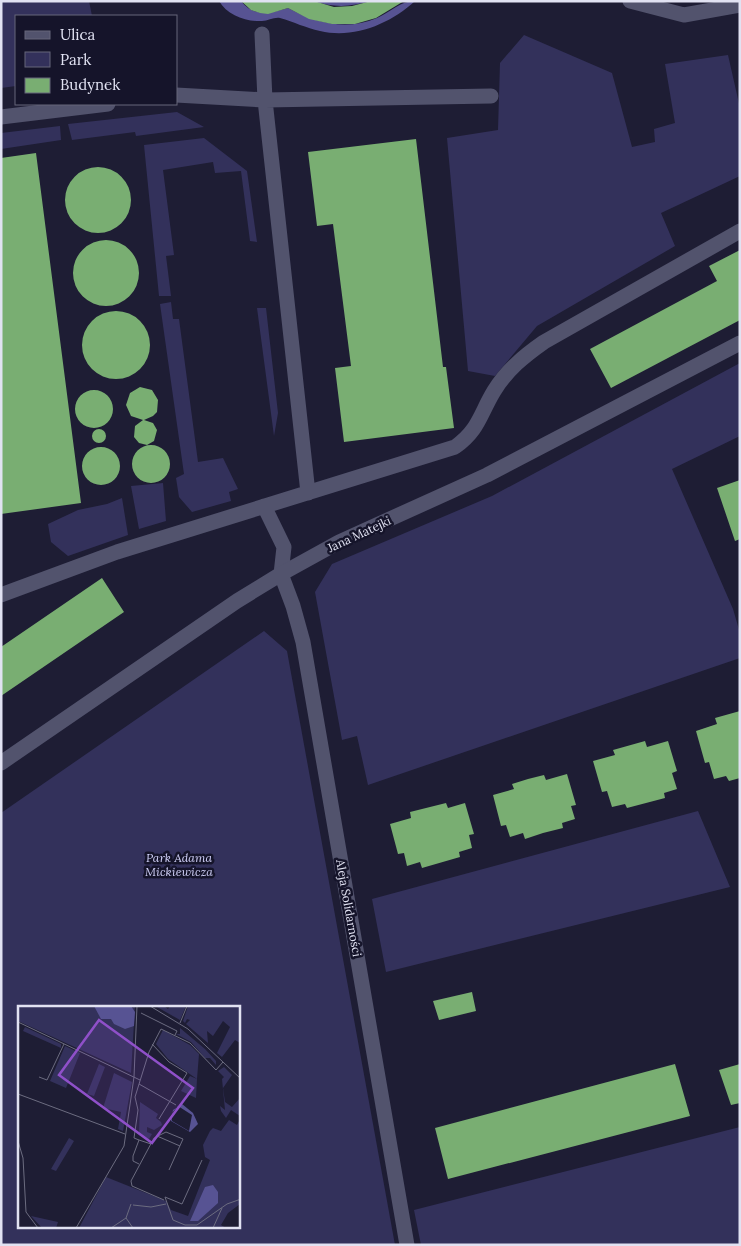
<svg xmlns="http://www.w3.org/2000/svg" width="741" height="1246" font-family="Lora,serif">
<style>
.green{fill:#33315b;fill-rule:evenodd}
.water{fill:#575393}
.building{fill:#79ae72}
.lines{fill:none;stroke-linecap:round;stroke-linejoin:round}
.service{stroke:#52536d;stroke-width:15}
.minor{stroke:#52536d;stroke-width:15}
.labels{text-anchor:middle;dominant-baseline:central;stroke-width:5;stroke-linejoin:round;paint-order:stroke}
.street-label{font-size:12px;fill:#e1e2f2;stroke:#15142a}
.park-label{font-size:12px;font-style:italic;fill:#cfcff6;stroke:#15142a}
.inset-road{fill:none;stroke:#6c6c80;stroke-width:1}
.view{fill:#8f50c9;fill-opacity:0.15;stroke:#8f50c9;stroke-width:2.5}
.inset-edge{fill:none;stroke:#e1e2f2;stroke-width:2.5}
</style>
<rect width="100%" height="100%" fill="#1e1d34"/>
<path class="green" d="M 1,1 L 89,1 L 92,16 L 16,16 L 16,86 L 1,88 Z
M 524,35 L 612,73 L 632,147 L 655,142 L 654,129 L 675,123 L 665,64 L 728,55 L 740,108 L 740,176 L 661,213 L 675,246 L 537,326 L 495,376 L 468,371 L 447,138 L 498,130 L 500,63 Z
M 177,112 L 204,127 L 136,136 L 135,132 L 72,140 L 68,124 Z
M 60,126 L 61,140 L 1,149 L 1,133 Z
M 204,138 L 247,171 L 257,242 L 250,241 L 241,171 L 215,173 L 213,162 L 163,170 L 174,255 L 166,256 L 171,296 L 159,296 L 144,145 Z
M 171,302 L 173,319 L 179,319 L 198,462 L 223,458 L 238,489 L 229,492 L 231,501 L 192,512 L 179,497 L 176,478 L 184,474 L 160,304 Z
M 257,308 L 266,308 L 278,413 L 274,436 Z
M 740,363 L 740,436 L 672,469 L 733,609 L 740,633 L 740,658 L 368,785 L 357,736 L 342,740 L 315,592 L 332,564 L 492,496 Z
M 163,483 L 166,521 L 139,529 L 131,486 Z
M 122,498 L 128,535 L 68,556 L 51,542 L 48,524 L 78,510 L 107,504 Z
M 264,631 L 287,651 L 395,1245 L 1,1245 L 1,813 ZM 19,1007 L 239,1007 L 239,1227 L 19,1227 Z
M 698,811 L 730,887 L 386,972 L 372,899 Z
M 740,1127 L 740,1245 L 421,1245 L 414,1210 Z"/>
<path class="water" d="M 219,1 L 241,1 C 254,18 271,13 288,8 C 316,23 346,31 377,18 C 391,12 400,1 415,1 C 390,24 354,39 320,31 C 306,28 294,22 280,18 C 274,17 268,21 262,21 C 246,22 227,15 219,1 Z
M 314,1 L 371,1 C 350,7 334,8 314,1 Z"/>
<path class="building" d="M 241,1 L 314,1 L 334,7 L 352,6 L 371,1 L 404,1 L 376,18 L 355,24 L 332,24 L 309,19 L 288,8 L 268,14 L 260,13 L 251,10 Z
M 416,139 L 443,367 L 446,367 L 454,428 L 344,442 L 335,368 L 351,366 L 333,224 L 317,226 L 308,152 Z
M 36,153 L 81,503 L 1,514 L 1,158 Z
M65 200a33 33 0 1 1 66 0a33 33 0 1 1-66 0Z
M73 273a33 33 0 1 1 66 0a33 33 0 1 1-66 0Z
M 740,250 L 740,320 L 611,388 L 590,349 L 717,281 L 709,266 Z
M82 345a34 34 0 1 1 68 0a34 34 0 1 1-68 0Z
M 140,387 L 152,390 L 158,400 L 157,412 L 153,416 L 144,420 L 153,423 L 157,430 L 154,441 L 147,445 L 139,443 L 134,437 L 135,426 L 143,420 L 131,416 L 126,405 L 130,393 Z
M75 409a19 19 0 1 1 38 0a19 19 0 1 1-38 0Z
M92 436a7 7 0 1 1 14 0a7 7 0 1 1-14 0Z
M132 464a19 19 0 1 1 38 0a19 19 0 1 1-38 0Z
M82 466a19 19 0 1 1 38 0a19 19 0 1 1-38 0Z
M 740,480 L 740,539 L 735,541 L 717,488 Z
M 102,578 L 124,612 L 1,696 L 1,647 Z
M 740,711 L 740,778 L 729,781 L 726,776 L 714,779 L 709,762 L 705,763 L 696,731 L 717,724 L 715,718 Z
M 645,741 L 647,747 L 668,741 L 677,771 L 672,773 L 677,789 L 664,793 L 665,798 L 627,808 L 625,804 L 612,807 L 607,791 L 602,792 L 593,761 L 615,755 L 613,750 Z
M 567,774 L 576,805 L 571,806 L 575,819 L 562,823 L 563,828 L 543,833 L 525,839 L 523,833 L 510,837 L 506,825 L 501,826 L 493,795 L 514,789 L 512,784 L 528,779 L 544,775 L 546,780 Z
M 446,803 L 448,808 L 465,803 L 474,834 L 469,835 L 472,848 L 459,852 L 460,857 L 422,868 L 420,862 L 407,866 L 404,853 L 398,854 L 390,824 L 411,818 L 410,812 Z
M 472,992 L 476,1011 L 439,1020 L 433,1001 Z
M 675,1064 L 690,1116 L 448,1179 L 435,1128 Z
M 740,1064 L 740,1103 L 731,1105 L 719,1070 Z"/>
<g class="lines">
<path class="service" d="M 630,1 L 684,15 L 740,5
M 262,34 L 265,100 L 308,493
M 176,95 L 265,100 L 491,96
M 1,117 L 108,104
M 264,506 L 284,547 L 281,574
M 1,595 L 117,552 L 455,447 C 479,430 480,414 494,391 C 507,370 524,356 544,342 L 740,231"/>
<path class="minor" d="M 281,574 L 293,606 L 303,642 L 407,1245
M 1,763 L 237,601 L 281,574 L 339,542 L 487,475 L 740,343"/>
</g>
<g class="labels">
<g class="street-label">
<text transform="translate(359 534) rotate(-25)">Jana Matejki</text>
<text transform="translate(349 908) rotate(80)">Aleja Solidarności</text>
</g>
<g class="park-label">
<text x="179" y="857">Park Adama<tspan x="179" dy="14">Mickiewicza</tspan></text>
</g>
</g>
<g transform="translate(18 1006)">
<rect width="222" height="222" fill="#1e1d34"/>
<path d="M 0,0 L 117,0 L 113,67 L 0,15 ZM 146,0 L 150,3 L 152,0 L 168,0 L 162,14 L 139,1 ZM 170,0 L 222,0 L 222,37 L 217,34 L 204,51 L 199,47 L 212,21 L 205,15 L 195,30 L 189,25 L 190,37 L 168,18 L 172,14 L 169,13 L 167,17 L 165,15 ZM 7,21 L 43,38 L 43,42 L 5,25 ZM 162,22 L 187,43 L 198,55 L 198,59 L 192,52 L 187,52 L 173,36 L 158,28 L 162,28 ZM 145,24 L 172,39 L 181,48 L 179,73 L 150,53 L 138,38 ZM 47,40 L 62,47 L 48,82 L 32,75 ZM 81,58 L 87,61 L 76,90 L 69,88 ZM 206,61 L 214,69 L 205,82 L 207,96 L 214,101 L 222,92 L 222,110 L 213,104 L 208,112 L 203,105 L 202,100 L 207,104 L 204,73 L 206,71 L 200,65 ZM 96,67 L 114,76 L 105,125 L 100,123 L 103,106 L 85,102 ZM 172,70 L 179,73 L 178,92 L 163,85 ZM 122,96 L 140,108 L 138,112 L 143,116 L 144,119 L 136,124 L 129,121 L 129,126 L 134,128 L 131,133 L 121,129 ZM 222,113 L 222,198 L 210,207 L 203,219 L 208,222 L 61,222 L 88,171 L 148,195 L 153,204 L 170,210 L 192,154 L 187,151 L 185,139 L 192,125 L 195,122 L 203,125 L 211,114 L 219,119 ZM 51,132 L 56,135 L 38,165 L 33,163 ZM 13,210 L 40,216 L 38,222 L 24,222 Z" fill="#33315b"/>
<path d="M 76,0 L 113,0 L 117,6 L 116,20 L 107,23 L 96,18 L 93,13 L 83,13 ZM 164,98 L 175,107 L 180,118 L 172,126 L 153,115 L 155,104 ZM 160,100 L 174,109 L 171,125 L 154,115 L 154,107 ZM 195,179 L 200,186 L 200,197 L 180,215 L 172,215 L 187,181 Z" fill="#575393" fill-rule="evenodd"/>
<path class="inset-road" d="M 132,0 L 170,23 L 223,73M 123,7 L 159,25 L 157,29M 0,16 L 122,74M 162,17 L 169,0M 134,38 L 151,56 L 169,67 L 141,113M 21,71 L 29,74 L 46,38M 121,78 L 158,99M 0,88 L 107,128M 139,130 L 162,140M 121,134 L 116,132 L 120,104 L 117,91 L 131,46 L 143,23 L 172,37 L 198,64 L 205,56M 0,135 L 5,152 L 8,206 L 20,222M 184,154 L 164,198 L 147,191 L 155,214 L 167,219 L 179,219 L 209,198 L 223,193M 121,158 L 115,155 L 115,150 L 121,134 L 133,138M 146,194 L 114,180 L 113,175 L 136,132 L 148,126 L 165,133 L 151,164M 113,198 L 108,212 L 115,222M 115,199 L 133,201 L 148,198M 58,222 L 106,140 L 116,71 L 119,0M 93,222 L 108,212M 195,222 L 204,202"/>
<path class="view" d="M 81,14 L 175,82 L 134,137 L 41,69 Z"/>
<rect width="222" height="222" class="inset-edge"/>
</g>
<rect width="741" height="1246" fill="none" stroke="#e1e2f2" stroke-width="5"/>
<rect x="15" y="15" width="162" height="90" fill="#15142a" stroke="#67667a"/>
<rect x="25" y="31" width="25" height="8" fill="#52536d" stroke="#67667a"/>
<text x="60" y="40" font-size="15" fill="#e1e2f2">Ulica</text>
<rect x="25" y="52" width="25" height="15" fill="#33315b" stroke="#67667a"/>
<text x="60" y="65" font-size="15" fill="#e1e2f2">Park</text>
<rect x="25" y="78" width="25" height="15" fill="#79ae72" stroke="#67667a"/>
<text x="60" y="90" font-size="15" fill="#e1e2f2">Budynek</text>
</svg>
